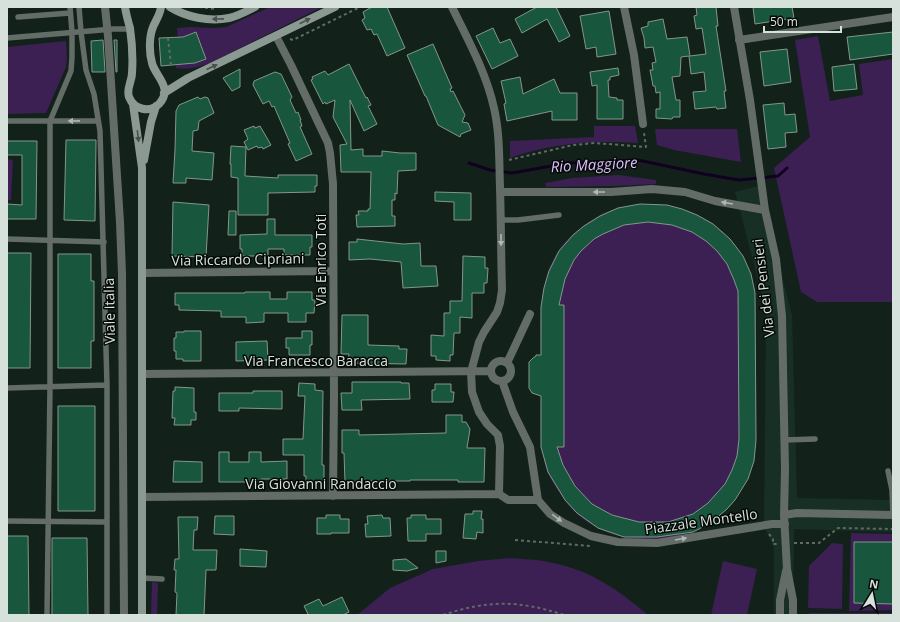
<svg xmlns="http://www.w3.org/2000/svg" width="900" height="622" font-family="'Open Sans',sans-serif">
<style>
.built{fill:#182f25}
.green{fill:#3c1f53}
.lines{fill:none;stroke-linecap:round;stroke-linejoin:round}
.stream{stroke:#120021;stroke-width:3}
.building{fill:#19563e;stroke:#83968c;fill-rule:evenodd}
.path{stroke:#5e6c65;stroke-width:2;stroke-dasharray:3 3;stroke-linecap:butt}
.lane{stroke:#646c68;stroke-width:5.5}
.street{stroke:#646c68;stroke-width:8}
.secondary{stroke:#8c9992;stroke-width:8}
.oneway{fill:#48514c}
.oneway2{fill:#afb8b3}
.labels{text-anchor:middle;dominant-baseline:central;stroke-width:3;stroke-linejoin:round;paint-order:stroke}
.street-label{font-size:14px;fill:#d7e1db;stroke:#040907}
.water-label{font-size:15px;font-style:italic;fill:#ddbdfc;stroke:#040907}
</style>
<rect width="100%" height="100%" fill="#12221a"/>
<path class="built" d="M 758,186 L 792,315 L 797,498 L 893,500 L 893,532 L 794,529 L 793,615 L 774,615 L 774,548 L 764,527 L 766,310 L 735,192 Z"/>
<path class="green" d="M 270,7 L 322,7 L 210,63 C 198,67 188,70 176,68 L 176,64 L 195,63 L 206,59 L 196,32 L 183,37 L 178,38 L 177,28 L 191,27 L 212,28 L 226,27 Z
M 818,36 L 830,101 L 863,95 L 859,64 L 893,59 L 893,302 L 817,302 L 801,292 L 774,168 L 810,137 L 795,40 Z
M 66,41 L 67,58 L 66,67 L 46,113 L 7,114 L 7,47 Z
M 594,126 L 635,126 L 638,143 C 595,140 551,143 510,158 L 510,141 L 594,137 Z
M 655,129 L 737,129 L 741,162 L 674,150 L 657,145 Z
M 7,159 L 13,160 L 11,200 L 7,200 Z
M 618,175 L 656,180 L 656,184 L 613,186 L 546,187 L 545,183 L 572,178 Z
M 667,205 C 677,208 687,210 696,214 C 727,227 750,258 755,291 C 757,309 755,328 755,346 C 756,377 756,409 756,440 C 753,466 746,491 726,510 C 683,551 600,551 564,499 C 558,490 551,481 547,471 C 537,442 541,409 541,378 C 541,336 534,287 559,250 C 564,242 572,235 579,229 C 590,220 605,211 619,208 C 634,205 651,206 667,205 Z
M 851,533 L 893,534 L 893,610 L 849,611 Z
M 832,543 L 843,544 L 842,609 L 808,608 L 809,566 Z
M 509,558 C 520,559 532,559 543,561 C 587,568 615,587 648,615 L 357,615 L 390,588 L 433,569 L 478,561 Z
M 723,561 L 757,569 L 747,615 L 711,615 Z
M 152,582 L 158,583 L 157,614 L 151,614 Z
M 809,613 L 893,613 L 893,615 L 809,615 Z"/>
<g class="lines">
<path class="stream" d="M 469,163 L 490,170 L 512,173 L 568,163 L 638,160 L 704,174 L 739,180 L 778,176 L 787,168"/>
</g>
<path class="building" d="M 372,7 L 387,7 L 405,48 L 387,56 L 377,34 L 374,35 L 371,29 L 367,30 L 362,20 L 365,18 L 363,12 Z
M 537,7 L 556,7 L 570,36 L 559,42 L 547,19 L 522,33 L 515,19 Z
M 696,7 L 716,7 L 718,26 L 716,26 L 726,91 L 724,91 L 726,108 L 717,109 L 716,107 L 695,109 L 693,92 L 706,91 L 704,72 L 691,74 L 689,56 L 681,57 L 680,76 L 672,77 L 676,100 L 680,100 L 680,117 L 673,117 L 672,119 L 656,118 L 656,109 L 660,109 L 660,92 L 656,93 L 655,86 L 653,86 L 650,70 L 653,70 L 652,63 L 656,62 L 653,47 L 645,48 L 644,38 L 641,28 L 648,26 L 648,22 L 663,19 L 667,39 L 687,37 L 690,56 L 706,54 L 702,28 L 696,29 L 694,16 L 697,15 Z
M 753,7 L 792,7 L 794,18 L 755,24 Z
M 609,11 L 616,54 L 597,57 L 596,47 L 586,49 L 580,16 Z
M 493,28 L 500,43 L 510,39 L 518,56 L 492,69 L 476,36 Z
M 196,32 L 206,59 L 195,63 L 161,66 L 159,38 L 183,37 Z
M 893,32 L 893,54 L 850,60 L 847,37 Z
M 103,40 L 105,72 L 92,72 L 91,41 Z
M 114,40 L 117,40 L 117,72 L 116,72 Z
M 433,44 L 452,88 L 450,89 L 451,92 L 453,91 L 465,115 L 462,122 L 468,123 L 471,130 L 461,134 L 460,137 L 438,125 L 426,96 L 425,96 L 407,55 Z
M 787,49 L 791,82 L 764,86 L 760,52 Z
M 349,64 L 366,98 L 367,97 L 371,105 L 368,106 L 377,124 L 364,131 L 350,100 L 351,150 L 363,149 L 363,156 L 382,156 L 382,151 L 400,153 L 416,153 L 416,170 L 398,171 L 397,194 L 395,193 L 395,200 L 392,200 L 392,216 L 395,216 L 395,226 L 357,227 L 356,215 L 359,215 L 358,211 L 368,211 L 368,209 L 370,209 L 371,172 L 341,172 L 340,145 L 347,144 L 333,117 L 335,100 L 326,104 L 325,102 L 323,104 L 311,80 L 313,79 L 312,77 L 325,71 L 328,75 Z
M 854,64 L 857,89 L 834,91 L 832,67 Z
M 618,68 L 619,75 L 610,77 L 610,80 L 608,80 L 609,97 L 617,98 L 617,100 L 623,100 L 623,119 L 597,119 L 597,85 L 592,86 L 590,72 Z
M 240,69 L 240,87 L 232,91 L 223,78 Z
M 275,72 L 281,74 L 292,97 L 290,100 L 296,113 L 298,112 L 301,120 L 300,120 L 302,126 L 300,127 L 312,154 L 296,161 L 288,144 L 290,143 L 274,106 L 272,107 L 269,101 L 263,104 L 253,85 L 254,81 Z
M 520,77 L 523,94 L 554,79 L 560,93 L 577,93 L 577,120 L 552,120 L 552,111 L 507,121 L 504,104 L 506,103 L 501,81 Z
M 198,97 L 200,99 L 205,97 L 208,98 L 214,113 L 199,121 L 198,130 L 193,131 L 192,151 L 214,153 L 212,180 L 186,178 L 186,183 L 173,183 L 175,150 L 176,111 L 179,105 Z
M 784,103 L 785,115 L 795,114 L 797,132 L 785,133 L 786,147 L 768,149 L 763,105 Z
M 254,126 L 255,128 L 260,126 L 271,145 L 263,149 L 262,147 L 258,148 L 257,146 L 248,150 L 244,142 L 248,139 L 244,130 Z
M 66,140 L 96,140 L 95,221 L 64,220 Z
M 7,141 L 37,141 L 36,219 L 7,219 L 7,204 L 22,205 L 22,155 L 7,155 Z
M 231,146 L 246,147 L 245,176 L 278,178 L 278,175 L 317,175 L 317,186 L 315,186 L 315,192 L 268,193 L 268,215 L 238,215 L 238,178 L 231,177 L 231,164 L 230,164 Z
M 435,192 L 471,193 L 471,220 L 454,220 L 454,202 L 435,201 Z
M 173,202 L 209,205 L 206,257 L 172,256 Z
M 640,204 L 667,205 L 682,209 L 697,215 L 713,224 L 730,239 L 743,256 L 751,274 L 755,293 L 756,440 L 754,461 L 748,479 L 735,500 L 727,509 L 713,521 L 699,529 L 693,532 L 657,537 L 624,537 L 598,528 L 577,513 L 565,500 L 548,472 L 541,447 L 541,396 L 532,393 L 529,388 L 529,362 L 533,358 L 536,356 L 536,355 L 541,355 L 541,307 L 544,288 L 549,271 L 559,251 L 573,235 L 584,226 L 600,216 L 618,208 ZM 648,222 L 672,225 L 692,232 L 706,241 L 717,251 L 727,264 L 734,280 L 738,291 L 739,439 L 737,456 L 732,470 L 725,484 L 708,503 L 693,514 L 668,522 L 639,522 L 612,515 L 592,504 L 575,486 L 563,465 L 557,447 L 564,447 L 564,305 L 559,305 L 565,279 L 574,260 L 581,251 L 594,239 L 603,234 L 624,225 Z
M 229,211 L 236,211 L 236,235 L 228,235 Z
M 267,219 L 275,219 L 275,235 L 312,235 L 312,247 L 310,247 L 310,255 L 284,255 L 284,249 L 268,249 L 268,256 L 242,256 L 242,249 L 240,249 L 240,235 L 267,234 Z
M 357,239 L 403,244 L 420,243 L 421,266 L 436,266 L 438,286 L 403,288 L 401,262 L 370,259 L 349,260 L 349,242 L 357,242 Z
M 7,253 L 31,253 L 30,368 L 7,368 Z
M 58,254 L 91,254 L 91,281 L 94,281 L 94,341 L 91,341 L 91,368 L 58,368 Z
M 463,256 L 485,257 L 485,268 L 488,268 L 487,283 L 484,283 L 484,293 L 472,293 L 472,318 L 460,317 L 460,333 L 454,333 L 453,355 L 450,355 L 450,361 L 436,360 L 436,356 L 431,356 L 431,335 L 444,336 L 444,313 L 450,313 L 450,301 L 462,301 Z
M 245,292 L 270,292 L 270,299 L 287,299 L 287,292 L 312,292 L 312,300 L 315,300 L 314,313 L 306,313 L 306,322 L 288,322 L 288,313 L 264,313 L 264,322 L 246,323 L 246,317 L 221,317 L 221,311 L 179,310 L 179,305 L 175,305 L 175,293 L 245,293 Z
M 342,315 L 368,315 L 368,345 L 399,346 L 399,349 L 407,349 L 406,364 L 348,363 L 349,354 L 341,354 Z
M 184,331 L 201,331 L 201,361 L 183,361 L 183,359 L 176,359 L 176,351 L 174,351 L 174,338 L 176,338 L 176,332 L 184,332 Z
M 302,331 L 312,331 L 312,345 L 310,345 L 310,355 L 289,355 L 289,348 L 286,348 L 286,338 L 302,338 Z
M 267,341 L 268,360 L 236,361 L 236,342 Z
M 352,382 L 401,382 L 401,383 L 409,383 L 410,399 L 361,400 L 362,410 L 342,410 L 341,393 L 352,393 Z
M 299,383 L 315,384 L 315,390 L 323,391 L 322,465 L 324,465 L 324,482 L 306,482 L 306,476 L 304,476 L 304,455 L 283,455 L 283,439 L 303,439 L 305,396 L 298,396 Z
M 435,384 L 451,384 L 451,392 L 454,392 L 453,402 L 432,402 L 432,390 L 435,390 Z
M 175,387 L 194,388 L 194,412 L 196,412 L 196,420 L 191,420 L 191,425 L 174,425 L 175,418 L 172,418 L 173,391 L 175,391 Z
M 253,391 L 282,391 L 282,409 L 239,408 L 239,411 L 219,411 L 219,393 L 253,393 Z
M 58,406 L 95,406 L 95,511 L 58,511 Z
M 446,415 L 462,415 L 462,422 L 466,422 L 470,429 L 467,448 L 485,448 L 484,482 L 458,482 L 458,480 L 410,480 L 410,481 L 366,481 L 366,482 L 345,482 L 344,453 L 342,453 L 342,430 L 359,430 L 359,435 L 446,433 Z
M 219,452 L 229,452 L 229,462 L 249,462 L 249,452 L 261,452 L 261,462 L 287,461 L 287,479 L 261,479 L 261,482 L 219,482 Z
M 174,461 L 202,462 L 202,482 L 173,482 Z
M 473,511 L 482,511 L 481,519 L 483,519 L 483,533 L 477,532 L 476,539 L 463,538 L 465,514 L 473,514 Z
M 326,515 L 340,515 L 340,519 L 349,519 L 349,533 L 331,533 L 331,534 L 317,534 L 317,518 L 326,518 Z
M 382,515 L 383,518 L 390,518 L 391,536 L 366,537 L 365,524 L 368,524 L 367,516 Z
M 411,515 L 426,515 L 426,519 L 441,519 L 441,534 L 426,534 L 426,541 L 408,541 L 407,518 L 411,518 Z
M 215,516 L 234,516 L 234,535 L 214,534 Z
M 178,517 L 198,517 L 197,530 L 194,530 L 193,550 L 217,550 L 216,570 L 206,570 L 204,615 L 176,615 L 177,593 L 175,592 L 176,570 L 174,570 L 175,559 L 179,559 Z
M 7,536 L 28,536 L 29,615 L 7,615 Z
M 52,538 L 87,538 L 88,615 L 52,615 Z
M 854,542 L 893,542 L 893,604 L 854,603 Z
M 240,549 L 267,551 L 266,567 L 240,566 Z
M 436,551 L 446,551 L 446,561 L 436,563 Z
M 406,559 L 418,568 L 407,571 L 393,570 L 393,560 Z
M 342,597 L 349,612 L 343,615 L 305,615 L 308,614 L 304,606 L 319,599 L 323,606 Z"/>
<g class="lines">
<path class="path" d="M 199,7 L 215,9
M 168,38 L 171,65
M 290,39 L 293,40 L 360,7
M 509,160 L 573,145 L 595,143 L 646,147 L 644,133
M 769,534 L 773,539 L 773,544 L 778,544
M 515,540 L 591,546
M 794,543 L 819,543 L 838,528 L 893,529
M 443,615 C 488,600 519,600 564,615"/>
<path class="lane" d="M 79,7 L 81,32 L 86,70 L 94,94 L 100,131 L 107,385 L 107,615
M 18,17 L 70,13
M 7,38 L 113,29 L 130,29
M 7,121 L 98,121
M 501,220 L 518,220 L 559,215
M 7,239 L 104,242
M 7,388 L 107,385
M 784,440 L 815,439
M 888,471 L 892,490 L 893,515
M 7,521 L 107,522
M 142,578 L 162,579
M 47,615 L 50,387 L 50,121 L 71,71 L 72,57 L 72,32 L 70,7"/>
<path class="street" d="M 105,7 L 108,36 L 120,222 L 122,274 L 124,615
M 452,7 C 468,40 486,72 494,108 C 500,134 499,160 500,187 C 501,221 501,256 502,290 L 500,303 L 497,312 L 484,332 L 479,342 L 471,372 L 472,392 L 479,412 L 487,424 L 498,435 L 500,446 L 499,494
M 624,7 L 634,55 L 643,124
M 734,7 L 750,100 L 765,210 L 776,259 L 782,316 L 785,470 L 784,515 L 787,569 L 793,600 L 793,615
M 276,36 L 291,65 L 328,143 L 330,153 L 333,184 L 334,395 L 333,496
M 739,40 L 893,17
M 500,192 L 611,192 L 652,189 L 685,192 L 715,201 L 765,210
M 143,273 L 333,271
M491 371a10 10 0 1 1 20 0a10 10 0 1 1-20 0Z
M 507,363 L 530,314
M 142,374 L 490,371
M 502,381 L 513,412 L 530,447 L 538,500
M 499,494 L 508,500 L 538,500 L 550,514 L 564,523 L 591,536 L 618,542 L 657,543 L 772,524 L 785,524
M 143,497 L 499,494
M 784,515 L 797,513 L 893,515
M 780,615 L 780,600 L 786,571"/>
<path class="secondary" d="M 125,7 C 126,14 128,21 130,28 C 132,42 133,59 132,73 C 132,81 126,89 129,97 C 134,110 150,113 159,104 C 174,88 155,76 152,63 C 149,52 149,37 153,27 C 156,20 160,15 161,7
M 170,7 C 186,17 209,22 229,18 C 238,16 247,11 255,7
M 164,93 L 188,78 L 335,7
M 133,104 L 142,168 L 142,615
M 144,160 L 151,122 L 156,106"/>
</g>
<defs><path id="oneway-solid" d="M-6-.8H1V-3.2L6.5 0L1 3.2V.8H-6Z"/></defs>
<g class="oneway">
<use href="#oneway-solid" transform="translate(218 19) rotate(179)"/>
<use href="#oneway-solid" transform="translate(305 21) rotate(-27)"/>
<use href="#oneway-solid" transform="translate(212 67) rotate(-25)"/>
<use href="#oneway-solid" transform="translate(138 136) rotate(83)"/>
</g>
<g class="oneway2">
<use href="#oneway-solid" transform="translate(74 121) rotate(179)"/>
<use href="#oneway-solid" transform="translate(599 192) rotate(180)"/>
<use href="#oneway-solid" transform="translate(727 203) rotate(-170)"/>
<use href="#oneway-solid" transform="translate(501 240) rotate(90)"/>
<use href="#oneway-solid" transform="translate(557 518) rotate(36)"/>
<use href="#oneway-solid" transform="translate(681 539) rotate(-10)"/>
</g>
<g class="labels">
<g class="street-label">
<text transform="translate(238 259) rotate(-1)">Via Riccardo Cipriani</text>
<text transform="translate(320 260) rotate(-90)">Via Enrico Toti</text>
<text transform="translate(763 288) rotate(-97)">Via dei Pensieri</text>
<text transform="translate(109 311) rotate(-91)">Viale Italia</text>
<text x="316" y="360">Via Francesco Baracca</text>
<text x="321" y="483">Via Giovanni Randaccio</text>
<text transform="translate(701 521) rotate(-8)">Piazzale Montello</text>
</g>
<g class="water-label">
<text transform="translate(594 164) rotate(-3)">Rio Maggiore</text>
</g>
</g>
<rect width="900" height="622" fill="none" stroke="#d7e1db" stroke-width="16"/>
<g transform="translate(872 594) rotate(10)" stroke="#040907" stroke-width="3" paint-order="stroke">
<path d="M0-3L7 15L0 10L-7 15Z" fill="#d7e1db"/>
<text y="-6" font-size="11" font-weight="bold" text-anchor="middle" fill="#d7e1db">N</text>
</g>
<path d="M764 26v6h77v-6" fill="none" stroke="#d7e1db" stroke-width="2"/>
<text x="770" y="26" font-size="12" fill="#d7e1db" stroke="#040907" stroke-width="3" paint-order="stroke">50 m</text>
</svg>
